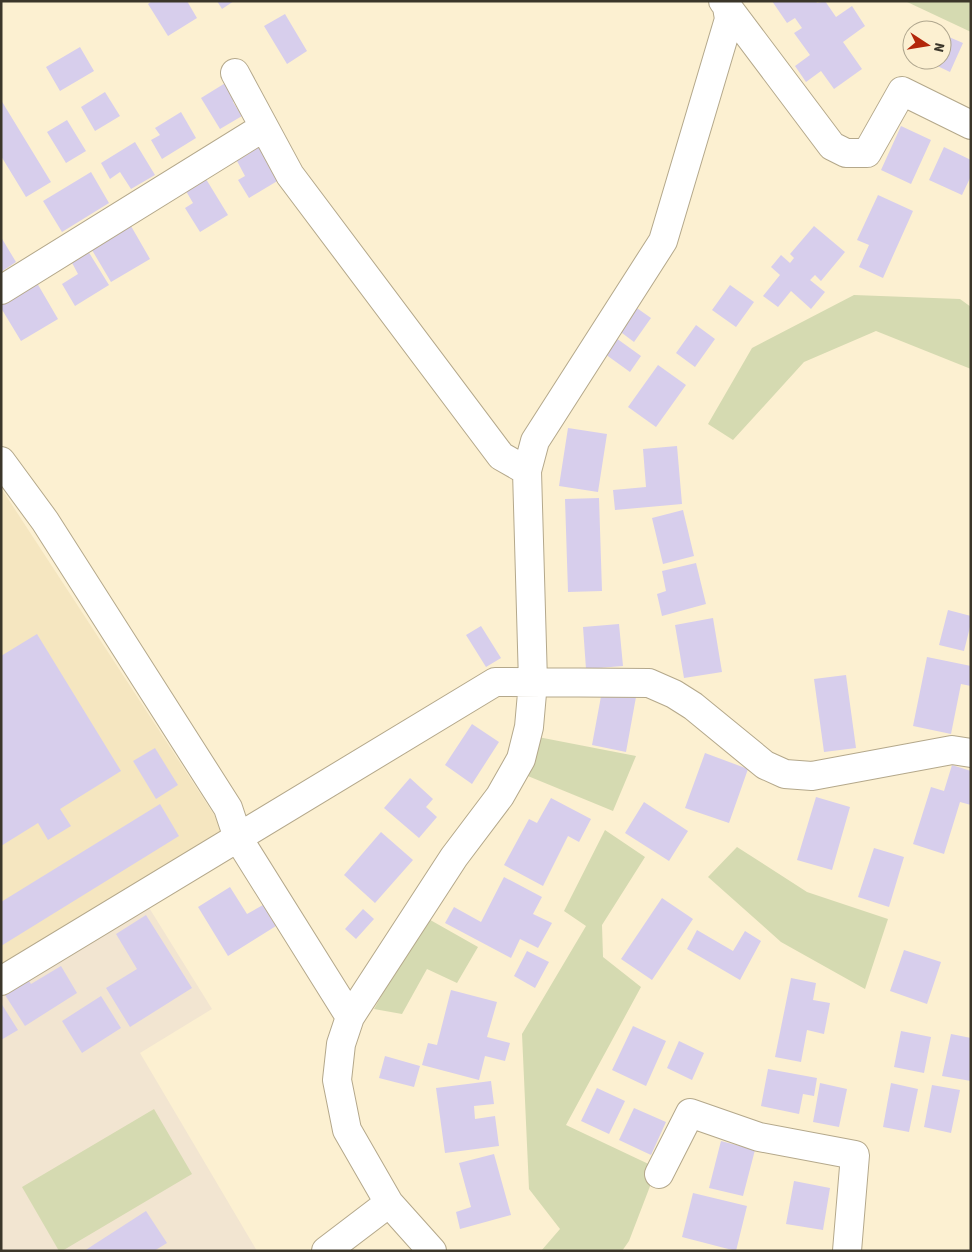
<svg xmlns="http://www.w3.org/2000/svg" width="972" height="1252" font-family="'Source Sans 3',sans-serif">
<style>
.commercial{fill:#f2e5d1}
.built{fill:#f5e6c0}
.green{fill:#d5dab1}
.building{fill:#d7ceec}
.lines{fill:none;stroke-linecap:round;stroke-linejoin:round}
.minor-casing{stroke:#b4a88b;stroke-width:30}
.minor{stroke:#fff;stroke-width:28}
</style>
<rect width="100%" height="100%" fill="#fcf0d1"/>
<path class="commercial" d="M 148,906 L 212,1009 L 140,1053 L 257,1251 L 1,1251 L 1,993 Z"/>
<path class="built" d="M 1,488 L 224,830 L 1,966 Z"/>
<path class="green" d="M 905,1 L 971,1 L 971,32 Z
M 854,295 L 960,299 L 971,307 L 971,369 L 876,331 L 804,362 L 733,440 L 708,424 L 752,348 Z
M 538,737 L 636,756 L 613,811 L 523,774 Z
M 605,830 L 645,857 L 602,925 L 603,957 L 641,987 L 566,1125 L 657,1168 L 629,1241 L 622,1251 L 541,1251 L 560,1229 L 529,1189 L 522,1034 L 586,926 L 564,911 Z
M 737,847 L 807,892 L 888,919 L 865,989 L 781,942 L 708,877 Z
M 425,917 L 478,947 L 457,983 L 427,969 L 402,1014 L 374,1009 Z
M 154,1109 L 192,1174 L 62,1251 L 59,1251 L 22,1187 Z"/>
<path class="building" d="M 152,1 L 187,1 L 197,18 L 168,36 L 148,4 Z
M 217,1 L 234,1 L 222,9 Z
M 772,1 L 816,1 L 817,3 L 825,1 L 836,17 L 852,6 L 865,26 L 843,42 L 862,69 L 834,89 L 821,71 L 806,82 L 795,66 L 810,55 L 794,33 L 802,28 L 795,18 L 787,23 Z
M 285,14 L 307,51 L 287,64 L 264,26 Z
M 942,34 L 963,43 L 950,72 L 929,62 L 930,60 L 942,60 Z
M 80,47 L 94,71 L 60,91 L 46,67 Z
M 227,82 L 238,99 L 233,102 L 242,116 L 220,129 L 201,98 Z
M 105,92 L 120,116 L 95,131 L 81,107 Z
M 1,100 L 51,182 L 26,197 L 1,156 Z
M 181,112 L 196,138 L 162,159 L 151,140 L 160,135 L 155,128 Z
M 67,120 L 86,151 L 66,163 L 47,132 Z
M 901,126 L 931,140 L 911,184 L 881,170 Z
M 135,142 L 155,175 L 131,189 L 120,172 L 110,179 L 101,163 Z
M 259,147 L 279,180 L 249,198 L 238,180 L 245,176 L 237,161 Z
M 944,147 L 971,160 L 971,176 L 962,195 L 929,180 Z
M 91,172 L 109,203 L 62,232 L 43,201 Z
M 206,179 L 228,215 L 200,232 L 185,208 L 193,203 L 186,191 Z
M 878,195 L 913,211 L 883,278 L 859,267 L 869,245 L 857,240 Z
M 131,226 L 150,259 L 111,282 L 92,250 Z
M 814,226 L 845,252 L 821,281 L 815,275 L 810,280 L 825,292 L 811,309 L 791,291 L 778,307 L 763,296 L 780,275 L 771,267 L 781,255 L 790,263 L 794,258 L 790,254 Z
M 1,237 L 16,262 L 1,272 Z
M 88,251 L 109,285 L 75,306 L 62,284 L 78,274 L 71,261 Z
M 37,283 L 58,319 L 21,341 L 1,308 L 1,305 Z
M 730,285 L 754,302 L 736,327 L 712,310 Z
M 634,306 L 651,318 L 634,342 L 618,330 Z
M 696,325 L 715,339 L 695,367 L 676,353 Z
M 616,338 L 641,356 L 630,372 L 605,354 Z
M 658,365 L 686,385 L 656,427 L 628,407 Z
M 568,428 L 607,434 L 598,492 L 559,486 Z
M 677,446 L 682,504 L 615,510 L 613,490 L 646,487 L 643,449 Z
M 599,498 L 602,591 L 568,592 L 565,499 Z
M 683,510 L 694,556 L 663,564 L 652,518 Z
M 696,563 L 706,604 L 662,616 L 657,594 L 666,591 L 662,571 Z
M 948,610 L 971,616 L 971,623 L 964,651 L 939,645 Z
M 713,618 L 722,672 L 684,678 L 675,625 Z
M 619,624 L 623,666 L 586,669 L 583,627 Z
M 481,626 L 501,658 L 486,667 L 466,635 Z
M 37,634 L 121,771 L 60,809 L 71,826 L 48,840 L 38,823 L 1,846 L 1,656 Z
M 927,657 L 971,666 L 971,686 L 961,684 L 951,734 L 913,726 Z
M 846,675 L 856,748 L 824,752 L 814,679 Z
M 602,691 L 636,697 L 626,752 L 592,745 Z
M 472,724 L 499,742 L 472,784 L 445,765 Z
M 155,748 L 178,785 L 156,799 L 133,761 Z
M 705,753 L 748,769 L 729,823 L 685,808 Z
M 952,765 L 971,771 L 971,805 L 960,802 L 944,854 L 913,844 L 931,787 L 944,791 Z
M 410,778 L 433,799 L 426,807 L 437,817 L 419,838 L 384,808 Z
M 816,797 L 850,807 L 832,870 L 797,860 Z
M 551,798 L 591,819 L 579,842 L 568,836 L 543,886 L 504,865 L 529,819 L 537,823 Z
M 644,802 L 688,831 L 669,861 L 625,833 Z
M 160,804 L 179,836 L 1,946 L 1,902 Z
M 381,832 L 413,860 L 375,903 L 344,875 Z
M 874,848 L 904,857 L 889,907 L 858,897 Z
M 504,877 L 542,897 L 533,914 L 552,923 L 538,948 L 520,939 L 511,958 L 445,923 L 454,907 L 481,922 Z
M 230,887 L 247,914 L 263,905 L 276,926 L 228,956 L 198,907 Z
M 662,898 L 693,919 L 652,980 L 621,959 Z
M 363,909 L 374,919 L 356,939 L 345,929 Z
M 146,915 L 192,988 L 130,1027 L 106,988 L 137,969 L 116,934 Z
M 697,930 L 733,951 L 745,931 L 761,941 L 740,980 L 687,949 Z
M 904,950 L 941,962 L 927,1004 L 890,991 Z
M 527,951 L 549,962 L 535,988 L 514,976 Z
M 61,966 L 77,993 L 25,1026 L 5,995 L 29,981 L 31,984 Z
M 791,978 L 816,983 L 813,1000 L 830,1003 L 824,1034 L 807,1030 L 801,1062 L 775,1057 Z
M 451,990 L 497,1002 L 487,1037 L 510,1043 L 505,1061 L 485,1056 L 479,1080 L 422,1065 L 428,1043 L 437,1045 Z
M 101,996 L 121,1028 L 82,1053 L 62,1021 Z
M 1,1003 L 18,1030 L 1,1040 Z
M 633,1026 L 666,1041 L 646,1086 L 612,1070 Z
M 901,1031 L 931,1037 L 924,1073 L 894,1067 Z
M 951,1034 L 971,1038 L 971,1081 L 942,1076 Z
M 679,1041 L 704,1053 L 692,1080 L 667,1068 Z
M 385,1056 L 420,1066 L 414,1087 L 379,1078 Z
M 768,1069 L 817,1078 L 814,1096 L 803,1094 L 799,1114 L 761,1106 Z
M 491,1081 L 494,1104 L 474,1106 L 475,1119 L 495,1116 L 499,1146 L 445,1153 L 436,1088 Z
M 820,1083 L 847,1089 L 839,1127 L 813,1122 Z
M 891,1083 L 918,1089 L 909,1132 L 883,1127 Z
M 932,1085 L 960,1090 L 951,1133 L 924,1127 Z
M 597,1088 L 625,1101 L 609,1134 L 581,1121 Z
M 634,1108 L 666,1122 L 651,1155 L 619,1140 Z
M 721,1141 L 755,1150 L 743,1196 L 709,1188 Z
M 494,1154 L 511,1215 L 460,1229 L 456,1212 L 471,1207 L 459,1163 Z
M 794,1181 L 830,1188 L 823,1230 L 786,1224 Z
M 693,1193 L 747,1206 L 736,1251 L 682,1237 Z
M 146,1211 L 167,1243 L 154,1251 L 84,1251 Z"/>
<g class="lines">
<defs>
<path id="minor" d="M 723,1 L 832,146 L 846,153 L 867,153 L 902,91 L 971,125
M 235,73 L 290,175 L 501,456 L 527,471
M 1,290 L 264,127
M 1,461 L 45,521 L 228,808 L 238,838 L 350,1017
M 1,981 L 495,682 L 649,683 L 674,694 L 693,706 L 765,765 L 785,774 L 812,776 L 952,750 L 971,753
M 659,1174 L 690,1113 L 759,1137 L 855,1155 L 847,1251
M 326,1251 L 389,1203
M 432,1251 L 389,1203 L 347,1130 L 337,1080 L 341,1044 L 350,1017 L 454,857 L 500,796 L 521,759 L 529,727 L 533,682 L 527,471 L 535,441 L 663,241 L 729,19 L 727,7"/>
</defs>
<use href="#minor" class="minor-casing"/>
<use href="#minor" class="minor"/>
</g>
<rect width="972" height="1252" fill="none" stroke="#3b362a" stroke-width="5"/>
<g transform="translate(927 45) rotate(102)"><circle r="24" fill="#fcf0d1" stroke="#afa68e"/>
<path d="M0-4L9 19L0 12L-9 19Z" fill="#b3270a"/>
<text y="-8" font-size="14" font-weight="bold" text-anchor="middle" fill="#3b362a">N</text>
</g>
</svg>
